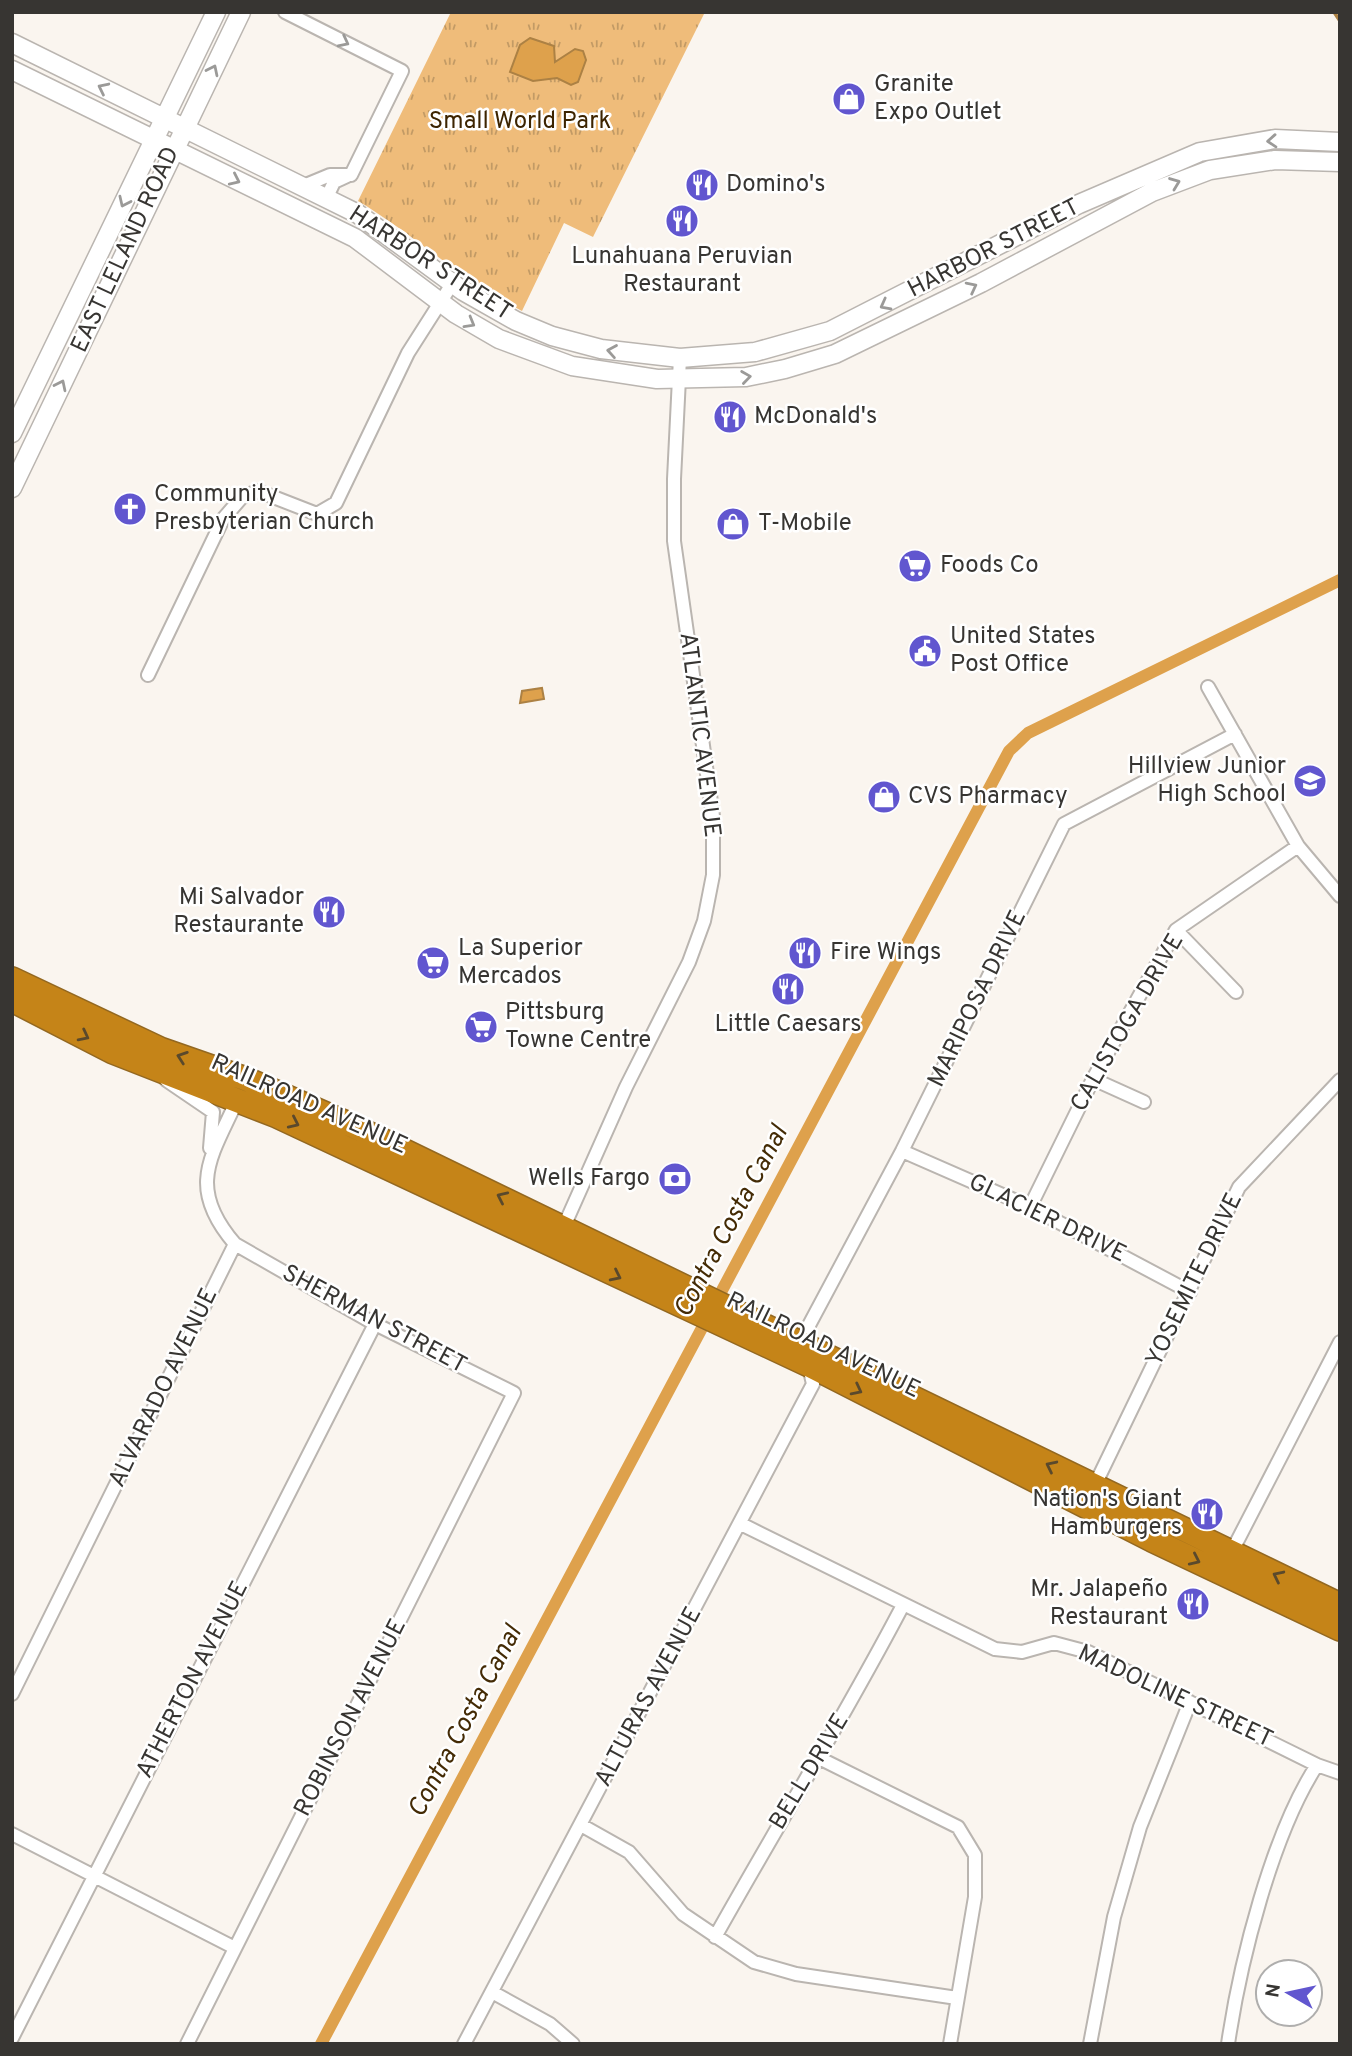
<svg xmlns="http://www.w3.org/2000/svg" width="1352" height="2056" font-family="Overpass,sans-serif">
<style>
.park{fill:url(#park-tufts)}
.water{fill:#dea14c;stroke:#ac8144;stroke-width:2}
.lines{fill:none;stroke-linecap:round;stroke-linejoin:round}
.stream{stroke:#ac8144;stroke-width:3.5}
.canal{stroke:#dea14c;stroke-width:12}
.street-casing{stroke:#bab5b0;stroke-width:16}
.secondary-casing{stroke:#bab5b0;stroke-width:21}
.highway-casing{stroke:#936821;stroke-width:26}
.street{stroke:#fff;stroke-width:12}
.secondary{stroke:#fff;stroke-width:18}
.highway{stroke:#c58418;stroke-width:23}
.oneway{stroke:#9b9a98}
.oneway2{stroke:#5a492c}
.labels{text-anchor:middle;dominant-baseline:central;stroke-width:5;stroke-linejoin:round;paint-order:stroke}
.poi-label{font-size:24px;fill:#373532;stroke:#fff;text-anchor:start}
.park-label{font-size:24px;fill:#3d2400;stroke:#fff}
.street-label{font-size:24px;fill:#373532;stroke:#fff}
.water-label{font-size:26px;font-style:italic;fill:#442b05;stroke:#fff}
</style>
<defs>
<pattern id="park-tufts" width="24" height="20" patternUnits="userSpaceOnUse" patternTransform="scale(1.75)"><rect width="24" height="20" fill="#efbc7a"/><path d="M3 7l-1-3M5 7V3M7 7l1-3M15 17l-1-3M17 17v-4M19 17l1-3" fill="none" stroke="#c29a65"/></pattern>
</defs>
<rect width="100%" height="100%" fill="#faf5ef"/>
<path class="park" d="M 451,12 L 705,12 L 593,237 L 564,223 L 522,311 C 462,281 415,235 358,201 Z"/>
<path class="water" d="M 530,38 L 554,46 L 555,62 L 575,49 L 583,51 L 586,60 L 578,82 L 571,85 L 557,78 L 533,81 L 510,72 L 520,45 Z
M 542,688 L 544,699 L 520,703 L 522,691 Z"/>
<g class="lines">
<path class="stream" d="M 1334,12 L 1340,21"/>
<path class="canal" d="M 321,2044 L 1009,751 L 1028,733 L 1340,580"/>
<defs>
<path id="street" d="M 285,12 L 402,71 L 351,175
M 301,187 L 330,175 L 351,175
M 326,199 L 334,182 L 347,176
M 148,675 L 223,519 L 242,497 L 258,491 L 317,514 L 336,503 L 408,353 L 452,284
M 1208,687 L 1298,846 L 1340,896
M 1176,930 L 1236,992
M 1093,1079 L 1144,1102
M 166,1080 L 213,1112 L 210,1148
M 902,1151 L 1030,1207 L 1190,1292
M 1030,1207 L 1093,1079 L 1176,930 L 1298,846
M 561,1233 L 626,1087 L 689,962 L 704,921 L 713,875 L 713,816 L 674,541 L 674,479 L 680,358
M 1093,1489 L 1239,1187 L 1340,1080
M 741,1524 L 995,1649 L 1022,1652 L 1054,1643 L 1088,1652 L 1317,1765 L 1340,1773
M 1229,1557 L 1340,1342
M 12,1694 L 235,1244 C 185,1186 212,1156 239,1096
M 817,1757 L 958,1827 L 975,1855 L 975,1897 L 950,2044
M 581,1825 L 629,1852 L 683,1914 L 754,1962 L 796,1974 L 957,1998
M 12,1834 L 235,1948
M 715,1937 C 777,1826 844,1718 903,1605
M 492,1992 L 550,2024 L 573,2044
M 12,2038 L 375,1324
M 187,2044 L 514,1393 L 375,1324 L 235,1244
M 464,2044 L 813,1384 L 804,1345 L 807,1329 L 902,1151 L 1064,824 L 1235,734
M 1090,2044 L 1114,1917 L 1140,1827 L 1190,1702
M 1228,2044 C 1240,1962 1272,1834 1317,1765"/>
<path id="secondary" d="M 12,43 L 358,214 L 463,291 L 516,321 L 552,336 L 601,349 L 680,358 L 755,352 L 830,331 L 1079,204 L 1200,152 L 1275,139 L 1340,142
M 12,70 L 355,238 L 456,314 L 499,339 L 572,366 L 657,379 L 746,377 L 785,369 L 835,354 L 981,283 L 1152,192 L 1210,170 L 1275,160 L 1340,162
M 12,433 L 216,12
M 12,488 L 241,12"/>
<path id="highway" d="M 12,979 L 160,1049 L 246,1079 L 353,1126 L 1340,1605
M 12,1000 L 113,1052 L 277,1116 L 809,1365 L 1152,1540 L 1340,1629"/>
</defs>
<use href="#street" class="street-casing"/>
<use href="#secondary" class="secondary-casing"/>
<use href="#highway" class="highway-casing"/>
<use href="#street" class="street"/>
<use href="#secondary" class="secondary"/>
<use href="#highway" class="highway"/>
</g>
<defs><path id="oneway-chevron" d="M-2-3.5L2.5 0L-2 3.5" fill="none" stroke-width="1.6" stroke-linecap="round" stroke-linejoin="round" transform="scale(1.75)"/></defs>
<g class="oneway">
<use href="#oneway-chevron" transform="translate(344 42) rotate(27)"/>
<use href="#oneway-chevron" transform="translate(213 70) rotate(-64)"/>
<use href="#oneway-chevron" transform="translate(103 88) rotate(-154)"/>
<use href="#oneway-chevron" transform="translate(1272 141) rotate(176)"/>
<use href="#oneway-chevron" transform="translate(235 180) rotate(25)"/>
<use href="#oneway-chevron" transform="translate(1175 183) rotate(-21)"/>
<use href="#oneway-chevron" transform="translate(124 202) rotate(115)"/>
<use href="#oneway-chevron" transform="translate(972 287) rotate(-27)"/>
<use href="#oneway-chevron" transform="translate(885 305) rotate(152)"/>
<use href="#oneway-chevron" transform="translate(470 323) rotate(30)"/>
<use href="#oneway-chevron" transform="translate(612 351) rotate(-170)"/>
<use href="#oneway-chevron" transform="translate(746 377) rotate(-8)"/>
<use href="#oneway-chevron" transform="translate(61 385) rotate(-64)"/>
</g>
<g class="oneway2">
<use href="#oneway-chevron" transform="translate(84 1036) rotate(27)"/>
<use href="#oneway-chevron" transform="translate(182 1057) rotate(-161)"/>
<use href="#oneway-chevron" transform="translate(294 1123) rotate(25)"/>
<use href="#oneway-chevron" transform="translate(502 1197) rotate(-155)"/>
<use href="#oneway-chevron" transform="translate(616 1276) rotate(26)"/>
<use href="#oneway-chevron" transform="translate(857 1390) rotate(27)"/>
<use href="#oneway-chevron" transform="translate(1051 1466) rotate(-154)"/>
<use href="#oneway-chevron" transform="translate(1195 1560) rotate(25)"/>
<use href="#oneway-chevron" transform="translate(1278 1576) rotate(-154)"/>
</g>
<defs>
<symbol id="shop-disc" viewBox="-11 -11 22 22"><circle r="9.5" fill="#6156cf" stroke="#fff"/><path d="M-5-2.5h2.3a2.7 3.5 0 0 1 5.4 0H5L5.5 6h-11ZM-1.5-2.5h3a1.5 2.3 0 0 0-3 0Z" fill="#fff"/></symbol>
<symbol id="restaurant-disc" viewBox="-11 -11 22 22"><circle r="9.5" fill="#6156cf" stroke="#fff"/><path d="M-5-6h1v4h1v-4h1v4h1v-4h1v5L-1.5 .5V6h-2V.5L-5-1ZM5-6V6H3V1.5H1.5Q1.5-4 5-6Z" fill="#fff"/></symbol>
<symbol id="church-disc" viewBox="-11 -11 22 22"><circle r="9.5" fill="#6156cf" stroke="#fff"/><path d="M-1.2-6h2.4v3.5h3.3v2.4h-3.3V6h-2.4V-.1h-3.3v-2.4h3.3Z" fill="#fff"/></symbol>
<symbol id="supermarket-disc" viewBox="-11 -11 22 22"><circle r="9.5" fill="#6156cf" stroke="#fff"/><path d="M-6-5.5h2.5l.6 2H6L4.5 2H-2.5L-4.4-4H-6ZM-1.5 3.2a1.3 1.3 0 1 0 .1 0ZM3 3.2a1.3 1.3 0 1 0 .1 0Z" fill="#fff"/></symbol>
<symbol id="civic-disc" viewBox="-11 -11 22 22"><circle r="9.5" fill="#6156cf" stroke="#fff"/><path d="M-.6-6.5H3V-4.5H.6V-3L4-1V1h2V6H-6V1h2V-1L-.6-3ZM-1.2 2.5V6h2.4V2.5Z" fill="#fff"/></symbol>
<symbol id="school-disc" viewBox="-11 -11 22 22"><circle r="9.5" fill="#6156cf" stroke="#fff"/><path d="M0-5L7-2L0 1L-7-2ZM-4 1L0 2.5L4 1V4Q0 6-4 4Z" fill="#fff"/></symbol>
<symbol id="bank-disc" viewBox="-11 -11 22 22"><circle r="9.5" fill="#6156cf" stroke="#fff"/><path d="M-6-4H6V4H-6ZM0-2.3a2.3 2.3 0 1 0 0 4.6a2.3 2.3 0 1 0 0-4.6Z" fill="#fff"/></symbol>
</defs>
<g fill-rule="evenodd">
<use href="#shop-disc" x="830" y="80" width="38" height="38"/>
<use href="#restaurant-disc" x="683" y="166" width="38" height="38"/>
<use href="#restaurant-disc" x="663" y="202" width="38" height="38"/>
<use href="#restaurant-disc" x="711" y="398" width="38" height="38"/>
<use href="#church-disc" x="111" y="490" width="38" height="38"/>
<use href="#shop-disc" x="714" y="505" width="38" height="38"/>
<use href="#supermarket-disc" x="896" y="547" width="38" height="38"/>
<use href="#civic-disc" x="906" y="632" width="38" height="38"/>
<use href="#school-disc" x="1291" y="762" width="38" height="38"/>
<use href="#shop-disc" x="865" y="778" width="38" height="38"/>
<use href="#restaurant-disc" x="310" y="893" width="38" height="38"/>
<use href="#restaurant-disc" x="786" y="934" width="38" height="38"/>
<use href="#supermarket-disc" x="414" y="944" width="38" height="38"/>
<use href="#restaurant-disc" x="769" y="970" width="38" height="38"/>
<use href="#supermarket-disc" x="462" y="1008" width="38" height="38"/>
<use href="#bank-disc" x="656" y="1160" width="38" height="38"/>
<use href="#restaurant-disc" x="1188" y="1495" width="38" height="38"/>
<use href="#restaurant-disc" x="1174" y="1585" width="38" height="38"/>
</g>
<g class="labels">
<g class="poi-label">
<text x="874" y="85">Granite<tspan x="874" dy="28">Expo Outlet</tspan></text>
<text x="726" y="185">Domino's</text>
<text x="682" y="257" text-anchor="middle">Lunahuana Peruvian<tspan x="682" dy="28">Restaurant</tspan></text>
<text x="754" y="417">McDonald's</text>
<text x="154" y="495">Community<tspan x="154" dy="28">Presbyterian Church</tspan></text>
<text x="758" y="524">T-Mobile</text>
<text x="940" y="566">Foods Co</text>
<text x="950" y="637">United States<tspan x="950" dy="28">Post Office</tspan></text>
<text x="1286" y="767" text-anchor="end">Hillview Junior<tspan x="1286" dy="28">High School</tspan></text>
<text x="908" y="797">CVS Pharmacy</text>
<text x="304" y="898" text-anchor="end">Mi Salvador<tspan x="304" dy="28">Restaurante</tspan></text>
<text x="458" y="949">La Superior<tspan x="458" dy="28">Mercados</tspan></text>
<text x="830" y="953">Fire Wings</text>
<text x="505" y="1013">Pittsburg<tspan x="505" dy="28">Towne Centre</tspan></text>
<text x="788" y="1025" text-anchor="middle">Little Caesars</text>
<text x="650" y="1179" text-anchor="end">Wells Fargo</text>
<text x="1182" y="1500" text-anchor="end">Nation's Giant<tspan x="1182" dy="28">Hamburgers</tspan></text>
<text x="1168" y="1590" text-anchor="end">Mr. Jalapeño<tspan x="1168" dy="28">Restaurant</tspan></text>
</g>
<g class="park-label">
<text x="520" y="122">Small World Park</text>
</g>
<g class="street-label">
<text transform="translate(994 249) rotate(-27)">HARBOR STREET</text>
<text transform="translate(126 250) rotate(-65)">EAST LELAND ROAD</text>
<text transform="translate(430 264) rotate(33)">HARBOR STREET</text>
<text transform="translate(699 735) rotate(83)">ATLANTIC AVENUE</text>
<text transform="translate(978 999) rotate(-64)">MARIPOSA DRIVE</text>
<text transform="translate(1128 1023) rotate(-60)">CALISTOGA DRIVE</text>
<text transform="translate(309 1105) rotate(24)">RAILROAD AVENUE</text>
<text transform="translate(1047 1219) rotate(26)">GLACIER DRIVE</text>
<text transform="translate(1195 1280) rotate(-64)">YOSEMITE DRIVE</text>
<text transform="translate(374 1320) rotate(28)">SHERMAN STREET</text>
<text transform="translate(823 1346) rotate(26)">RAILROAD AVENUE</text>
<text transform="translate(164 1388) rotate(-64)">ALVARADO AVENUE</text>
<text transform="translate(193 1680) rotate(-63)">ATHERTON AVENUE</text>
<text transform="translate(649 1697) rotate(-62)">ALTURAS AVENUE</text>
<text transform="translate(1175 1697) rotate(25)">MADOLINE STREET</text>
<text transform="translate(351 1718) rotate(-63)">ROBINSON AVENUE</text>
<text transform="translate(810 1772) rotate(-59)">BELL DRIVE</text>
</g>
<g class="water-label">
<text transform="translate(732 1222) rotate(-62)">Contra Costa Canal</text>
<text transform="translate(466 1722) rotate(-62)">Contra Costa Canal</text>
</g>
</g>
<rect width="1352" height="2056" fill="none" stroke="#373532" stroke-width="28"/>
<g transform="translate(1289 1993) rotate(279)"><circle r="33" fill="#ffffff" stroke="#afaead" stroke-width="2"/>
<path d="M0-5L12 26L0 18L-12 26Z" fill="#6156cf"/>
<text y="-10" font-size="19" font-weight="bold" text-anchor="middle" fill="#373532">N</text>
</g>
</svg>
